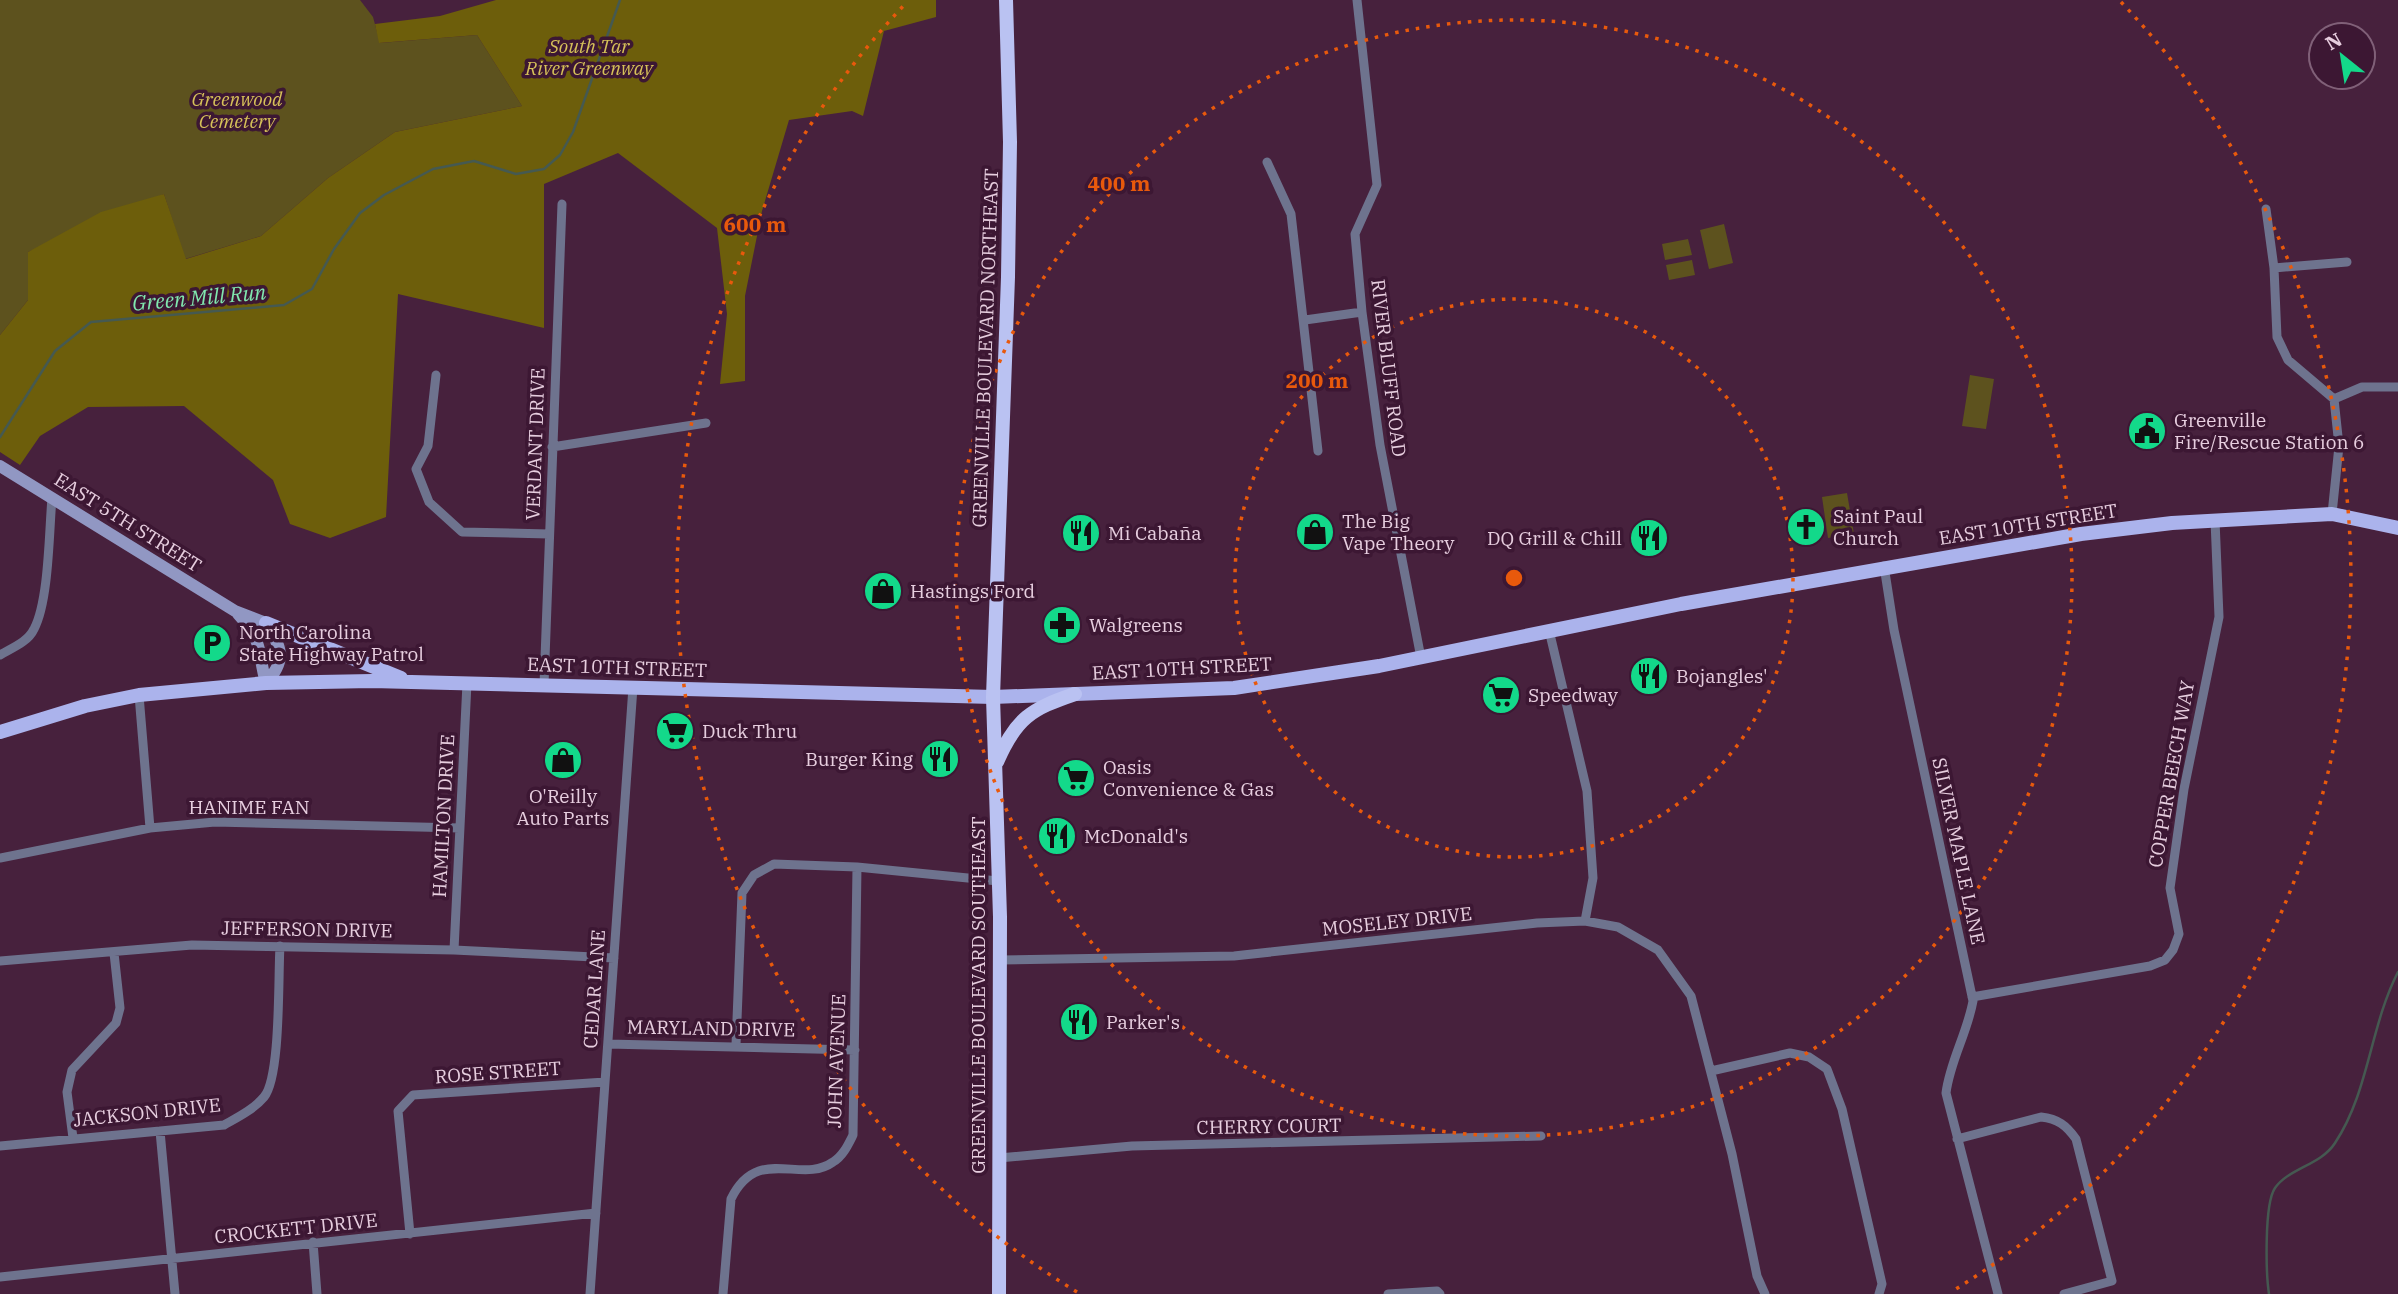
<svg xmlns="http://www.w3.org/2000/svg" width="2398" height="1294" font-family="'IBM Plex Serif',serif">
<style>
.green{fill:#5d521e}
.forest{fill:#6d5e0b}
.lines{fill:none;stroke-linecap:round;stroke-linejoin:round}
.stream{stroke:#455951;stroke-width:2.5}
.minor{stroke:#6e738e;stroke-width:9}
.secondary{stroke:#9197c3;stroke-width:12}
.primary{stroke:#abb3ec;stroke-width:14}
.trunk{stroke:#bac2f2;stroke-width:14}
.ring{fill:none;stroke:#e8590c;stroke-width:3.5;stroke-dasharray:3.5 7}
.labels{text-anchor:middle;dominant-baseline:central;stroke-width:7;stroke-linejoin:round;paint-order:stroke}
.park-label{font-size:19px;font-style:italic;fill:#d6c159;stroke:#3c1733}
.street-label{font-size:19px;fill:#e7cedf;stroke:#3c1733}
.poi-label{font-size:19px;fill:#e7cedf;stroke:#3c1733;text-anchor:start}
.water-label{font-size:21px;font-style:italic;fill:#81e8af;stroke:#3c1733}
.centre{fill:#e8590c;stroke:#3c1733;stroke-width:3.5}
.ring-label{font-size:21px;text-anchor:middle;font-weight:bold;fill:#e8590c;stroke:#3c1733;stroke-width:7;stroke-linejoin:round;paint-order:stroke}
</style>
<rect width="100%" height="100%" fill="#47213d"/>
<path class="green" d="M 0,0 L 360,0 L 373,17 L 380,43 L 477,35 L 522,106 L 395,132 L 328,178 L 261,236 L 185,259 L 164,194 L 28,252 L 28,300 L 0,335 Z
M 1724,224 L 1733,263 L 1709,269 L 1700,230 Z
M 1688,239 L 1692,255 L 1665,260 L 1662,244 Z
M 1692,260 L 1695,275 L 1669,280 L 1666,265 Z
M 1970,375 L 1994,379 L 1986,429 L 1962,426 Z
M 1847,493 L 1854,534 L 1828,538 L 1822,497 Z"/>
<path class="forest" d="M 496,0 L 936,0 L 936,17 L 884,31 L 863,116 L 852,111 L 789,120 L 762,211 L 745,296 L 745,381 L 720,384 L 727,314 L 717,228 L 618,153 L 544,184 L 544,328 L 398,294 L 386,517 L 330,538 L 290,524 L 273,480 L 184,406 L 88,407 L 40,436 L 20,465 L 0,452 L 0,335 L 28,300 L 28,252 L 101,212 L 164,194 L 186,259 L 261,236 L 328,178 L 395,132 L 522,106 L 477,35 L 379,43 L 375,24 L 440,16 Z"/>
<g class="lines">
<path class="stream" d="M 0,437 L 55,351 L 91,322 L 284,305 L 312,289 L 334,249 L 360,213 L 384,195 L 433,169 L 474,161 L 516,174 L 544,169 L 560,155 L 573,132 L 620,0
M 2269,1294 C 2266,1274 2264,1204 2275,1188 C 2289,1168 2321,1165 2335,1143 C 2369,1092 2370,1026 2398,972"/>
<path class="minor" d="M 1357,0 L 1377,185 L 1355,234 L 1362,312 L 1380,445 L 1421,658
M 1267,162 L 1291,214 L 1318,451
M 2266,209 L 2274,268 L 2277,337 L 2288,360 L 2334,399 L 2339,446 L 2332,514
M 2274,268 L 2347,262
M 1305,320 L 1362,312
M 436,375 L 428,446 L 416,469 L 429,502 L 462,532 L 549,534
M 2334,399 L 2362,387 L 2398,387
M 552,447 L 706,423
M 1884,566 L 1894,630 L 1973,1001 C 1967,1034 1950,1061 1946,1093 L 1998,1294
M 1549,630 L 1587,791 L 1593,878 L 1585,921
M 0,655 C 12,648 28,642 34,629 C 49,601 49,531 52,498
M 544,685 L 562,204
M 139,695 L 150,828
M 0,858 L 150,828 L 215,822 L 460,828
M 454,950 L 467,683
M 1000,960 L 1234,956 L 1537,923 L 1585,921 L 1618,927 L 1658,950 L 1691,996 L 1732,1154 L 1757,1276 L 1765,1294
M 0,961 L 192,945 L 454,950 L 614,958
M 1972,997 L 2150,966 L 2165,960 L 2173,950 L 2179,934 L 2170,888 L 2184,789 L 2219,617 L 2215,520
M 608,1044 L 855,1050
M 736,1045 L 742,893 L 754,875 L 774,864 L 857,867 L 998,881
M 1711,1071 L 1790,1053 L 1809,1057 L 1827,1069 L 1842,1109 L 1882,1284 L 1879,1294
M 160,1131 L 175,1294
M 73,1138 L 67,1092 L 72,1070 L 116,1023 L 120,1008 L 114,953
M 1957,1139 L 2041,1117 C 2058,1119 2066,1125 2076,1139 L 2112,1281 L 2064,1294
M 0,1146 L 224,1125 C 238,1117 254,1109 264,1097 C 281,1077 278,976 280,946
M 999,1158 L 1132,1146 L 1541,1136
M 410,1234 L 398,1111 L 413,1095 L 605,1082
M 313,1242 L 317,1294
M 0,1277 L 596,1213
M 590,1294 L 633,687
M 723,1294 L 731,1199 C 758,1144 801,1185 833,1162 C 843,1156 848,1145 853,1135 L 857,867
M 1388,1294 L 1437,1291 L 1440,1294"/>
<path class="secondary" d="M 0,466 L 235,611 L 266,623 C 282,648 287,660 266,683
M 238,614 C 264,642 257,650 266,683"/>
<path class="primary" d="M 266,623 L 401,678
M 0,732 L 85,706 L 139,695 L 266,683 L 372,681 L 993,697 L 1234,688 L 1379,666 L 1681,604 L 2081,534 L 2172,523 L 2332,514 L 2398,528"/>
<path class="trunk" d="M 997,762 C 1016,718 1031,709 1075,694
M 999,1294 L 1000,917 L 993,697 L 1008,277 L 1010,142 L 1006,0"/>
</g>
<g class="ring">
<circle cx="1514" cy="578" r="279"/>
<circle cx="1514" cy="578" r="558"/>
<path d="M1077 1292A837 837 0 0 1 907 2M2121 2A837 837 0 0 1 1951 1292"/>
</g>
<defs>
<symbol id="civic-disc" viewBox="-11 -11 22 22"><circle r="9.5" fill="#13d98a" stroke="#3c1733"/><path d="M-.6-6.5H3V-4.5H.6V-3L4-1V1h2V6H-6V1h2V-1L-.6-3ZM-1.2 2.5V6h2.4V2.5Z" fill="#111"/></symbol>
<symbol id="church-disc" viewBox="-11 -11 22 22"><circle r="9.5" fill="#13d98a" stroke="#3c1733"/><path d="M-1.2-6h2.4v3.5h3.3v2.4h-3.3V6h-2.4V-.1h-3.3v-2.4h3.3Z" fill="#111"/></symbol>
<symbol id="shop-disc" viewBox="-11 -11 22 22"><circle r="9.5" fill="#13d98a" stroke="#3c1733"/><path d="M-5-2.5h2.3a2.7 3.5 0 0 1 5.4 0H5L5.5 6h-11ZM-1.5-2.5h3a1.5 2.3 0 0 0-3 0Z" fill="#111"/></symbol>
<symbol id="restaurant-disc" viewBox="-11 -11 22 22"><circle r="9.5" fill="#13d98a" stroke="#3c1733"/><path d="M-5-6h1v4h1v-4h1v4h1v-4h1v5L-1.5 .5V6h-2V.5L-5-1ZM5-6V6H3V1.5H1.5Q1.5-4 5-6Z" fill="#111"/></symbol>
<symbol id="pharmacy-disc" viewBox="-11 -11 22 22"><circle r="9.5" fill="#13d98a" stroke="#3c1733"/><path d="M-2-6h4v4h4v4h-4v4h-4v-4h-4v-4h4Z" fill="#111"/></symbol>
<symbol id="parking-disc" viewBox="-11 -11 22 22"><circle r="9.5" fill="#13d98a" stroke="#3c1733"/><path d="M-3.5-5.5H1a3.5 3.5 0 0 1 0 7H-1V5.5H-3.5ZM-1-3.4V-.6H.8a1.4 1.4 0 0 0 0-2.8Z" fill="#111"/></symbol>
<symbol id="supermarket-disc" viewBox="-11 -11 22 22"><circle r="9.5" fill="#13d98a" stroke="#3c1733"/><path d="M-6-5.5h2.5l.6 2H6L4.5 2H-2.5L-4.4-4H-6ZM-1.5 3.2a1.3 1.3 0 1 0 .1 0ZM3 3.2a1.3 1.3 0 1 0 .1 0Z" fill="#111"/></symbol>
</defs>
<g fill-rule="evenodd">
<use href="#civic-disc" x="2125" y="409" width="44" height="44"/>
<use href="#church-disc" x="1784" y="505" width="44" height="44"/>
<use href="#shop-disc" x="1293" y="510" width="44" height="44"/>
<use href="#restaurant-disc" x="1059" y="511" width="44" height="44"/>
<use href="#restaurant-disc" x="1627" y="516" width="44" height="44"/>
<use href="#shop-disc" x="861" y="569" width="44" height="44"/>
<use href="#pharmacy-disc" x="1040" y="603" width="44" height="44"/>
<use href="#parking-disc" x="190" y="621" width="44" height="44"/>
<use href="#restaurant-disc" x="1627" y="654" width="44" height="44"/>
<use href="#supermarket-disc" x="1479" y="673" width="44" height="44"/>
<use href="#supermarket-disc" x="653" y="709" width="44" height="44"/>
<use href="#restaurant-disc" x="918" y="737" width="44" height="44"/>
<use href="#shop-disc" x="541" y="738" width="44" height="44"/>
<use href="#supermarket-disc" x="1054" y="756" width="44" height="44"/>
<use href="#restaurant-disc" x="1035" y="814" width="44" height="44"/>
<use href="#restaurant-disc" x="1057" y="1000" width="44" height="44"/>
</g>
<g class="labels">
<g class="park-label">
<text x="589" y="46">South Tar<tspan x="589" dy="22">River Greenway</tspan></text>
<text x="237" y="99">Greenwood<tspan x="237" dy="22">Cemetery</tspan></text>
</g>
<g class="street-label">
<text transform="translate(985 348) rotate(-88)">GREENVILLE BOULEVARD NORTHEAST</text>
<text transform="translate(1389 368) rotate(83)">RIVER BLUFF ROAD</text>
<text transform="translate(535 444) rotate(-88)">VERDANT DRIVE</text>
<text transform="translate(128 522) rotate(32)">EAST 5TH STREET</text>
<text transform="translate(2028 524) rotate(-9)">EAST 10TH STREET</text>
<text transform="translate(617 667) rotate(2)">EAST 10TH STREET</text>
<text transform="translate(1182 668) rotate(-3)">EAST 10TH STREET</text>
<text transform="translate(2171 774) rotate(-80)">COPPER BEECH WAY</text>
<text x="249" y="807">HANIME FAN</text>
<text transform="translate(443 816) rotate(-87)">HAMILTON DRIVE</text>
<text transform="translate(1959 851) rotate(78)">SILVER MAPLE LANE</text>
<text transform="translate(1397 921) rotate(-6)">MOSELEY DRIVE</text>
<text transform="translate(307 929) rotate(1)">JEFFERSON DRIVE</text>
<text transform="translate(594 989) rotate(-86)">CEDAR LANE</text>
<text transform="translate(978 995) rotate(-90)">GREENVILLE BOULEVARD SOUTHEAST</text>
<text transform="translate(711 1028) rotate(1)">MARYLAND DRIVE</text>
<text transform="translate(836 1061) rotate(-88)">JOHN AVENUE</text>
<text transform="translate(498 1072) rotate(-4)">ROSE STREET</text>
<text transform="translate(147 1112) rotate(-6)">JACKSON DRIVE</text>
<text transform="translate(1269 1126) rotate(-1)">CHERRY COURT</text>
<text transform="translate(296 1228) rotate(-6)">CROCKETT DRIVE</text>
</g>
<g class="poi-label">
<text x="2174" y="420">Greenville<tspan x="2174" dy="22">Fire/Rescue Station 6</tspan></text>
<text x="1833" y="516">Saint Paul<tspan x="1833" dy="22">Church</tspan></text>
<text x="1342" y="521">The Big<tspan x="1342" dy="22">Vape Theory</tspan></text>
<text x="1108" y="533">Mi Cabaña</text>
<text x="1622" y="538" text-anchor="end">DQ Grill &amp; Chill</text>
<text x="910" y="591">Hastings Ford</text>
<text x="1089" y="625">Walgreens</text>
<text x="239" y="632">North Carolina<tspan x="239" dy="22">State Highway Patrol</tspan></text>
<text x="1676" y="676">Bojangles'</text>
<text x="1528" y="695">Speedway</text>
<text x="702" y="731">Duck Thru</text>
<text x="913" y="759" text-anchor="end">Burger King</text>
<text x="1103" y="767">Oasis<tspan x="1103" dy="22">Convenience &amp; Gas</tspan></text>
<text x="563" y="796" text-anchor="middle">O'Reilly<tspan x="563" dy="22">Auto Parts</tspan></text>
<text x="1084" y="836">McDonald's</text>
<text x="1106" y="1022">Parker's</text>
</g>
<g class="water-label">
<text transform="translate(199 297) rotate(-5)">Green Mill Run</text>
</g>
</g>
<circle cx="1514" cy="578" r="10" class="centre"/>
<g class="ring-label">
<text x="1119" y="191">400 m</text>
<text x="755" y="232">600 m</text>
<text x="1317" y="388">200 m</text>
</g>
<g transform="translate(2342 56) rotate(330)"><circle r="33" fill="#3c1733" stroke="#806078" stroke-width="2"/>
<path d="M0-5L12 26L0 18L-12 26Z" fill="#13d98a"/>
<text y="-10" font-size="19" font-weight="bold" text-anchor="middle" fill="#e7cedf">N</text>
</g>
</svg>
